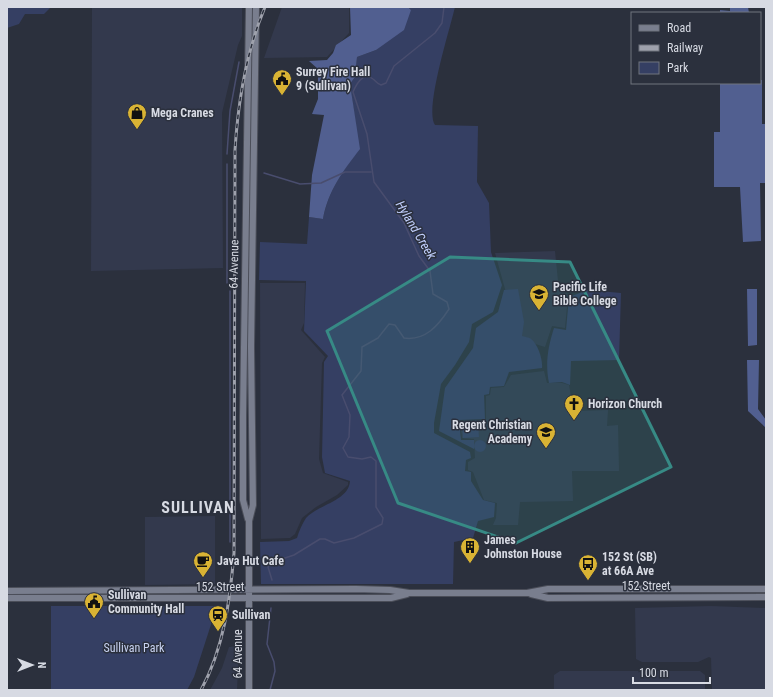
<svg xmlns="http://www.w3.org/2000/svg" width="773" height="697" font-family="'Roboto Condensed',sans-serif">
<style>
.built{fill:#33394d}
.green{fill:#353f63}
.forest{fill:#515f90}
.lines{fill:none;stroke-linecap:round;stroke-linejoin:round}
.stream{stroke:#494d6e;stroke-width:1.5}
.secondary-casing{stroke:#4b4e59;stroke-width:8}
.secondary{stroke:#797e8e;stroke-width:6}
.rail-casing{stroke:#9ea1ac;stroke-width:3}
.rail{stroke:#2b303d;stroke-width:1.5;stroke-dasharray:4.5;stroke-linecap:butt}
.marked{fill:#378a85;fill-opacity:0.2;stroke:#378a85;stroke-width:3;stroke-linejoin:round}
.labels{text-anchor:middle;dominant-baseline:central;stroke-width:3;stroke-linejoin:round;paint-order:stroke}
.poi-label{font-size:12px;font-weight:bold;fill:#d7dae3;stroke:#2b303d;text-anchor:start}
.street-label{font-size:12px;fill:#d7dae3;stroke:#2b303d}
.park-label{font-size:12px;fill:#c8d2f1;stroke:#2b303d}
.water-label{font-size:13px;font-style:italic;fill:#c0cefc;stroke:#2b303d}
.district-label{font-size:16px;font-weight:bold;letter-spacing:1px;fill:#d7dae3;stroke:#2b303d}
</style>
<rect width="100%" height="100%" fill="#2b303d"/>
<path class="built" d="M 92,7 L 242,7 L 242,36 L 238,45 L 222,113 L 223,268 L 91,271 Z
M 282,7 L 349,7 L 349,33 L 327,57 L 264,58 Z
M 555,251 L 558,281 L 568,296 L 565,328 L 552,326 L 545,347 L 519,339 L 495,253 Z
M 260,283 L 305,283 L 304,323 L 301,330 L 325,357 L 322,363 L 319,459 L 323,473 L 348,482 L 348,485 L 337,495 L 316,507 L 302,518 L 295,534 L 290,538 L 261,539 Z
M 544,371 L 547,383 L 562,383 L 569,385 L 573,408 L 579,411 L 608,410 L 607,426 L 618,425 L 619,471 L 572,471 L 573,501 L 520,502 L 518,525 L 493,525 L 496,518 L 497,503 L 484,500 L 473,472 L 468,470 L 468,462 L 475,458 L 474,439 L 462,438 L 460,421 L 486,420 L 486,396 L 490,395 L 491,388 L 504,387 L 511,375 Z
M 215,516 L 215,584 L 145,585 L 145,517 Z
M 711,606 L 766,608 L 766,690 L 712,690 L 711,658 L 709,657 L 698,662 L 642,662 L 636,659 L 635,608 Z
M 239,646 L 237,690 L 210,690 L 222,668 L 229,647 Z
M 560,671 L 700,671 L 705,675 L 705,690 L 554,690 L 554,675 Z"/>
<path class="green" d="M 7,7 L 51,7 L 44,14 L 25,14 L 19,24 L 7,28 Z
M 408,7 L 455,7 C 450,29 424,110 435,125 L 478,126 L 477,182 L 489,203 L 491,252 L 502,285 L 493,312 L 472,324 L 469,342 L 455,365 L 441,384 L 434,423 L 434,433 L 470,452 L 471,458 L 466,460 L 465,471 L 471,472 L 471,481 L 483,500 L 495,503 L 494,517 L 478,521 L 473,538 L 454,542 L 453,584 L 261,584 L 260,542 L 289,541 L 297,538 C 299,531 302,524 306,518 C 317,505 349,501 350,481 L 325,473 L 322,457 L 324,362 L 328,356 L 304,331 L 306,281 L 259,280 L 260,242 L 307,244 L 309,217 L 323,219 C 328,191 343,171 359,149 L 350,84 L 355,77 L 357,57 L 376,50 L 411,10 Z
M 518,289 L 524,322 L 522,336 C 524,337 529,337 531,339 C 538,344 543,360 542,368 L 509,372 L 504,386 L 490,387 L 489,394 L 484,395 L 485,419 L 459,420 L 461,440 L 474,440 L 474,449 L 439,431 L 445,388 L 473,348 L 476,328 L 498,312 L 504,290 Z
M 588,290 L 621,293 L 619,360 L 571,361 L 570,385 L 562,382 L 549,383 C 545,363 548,347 554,328 L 566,330 L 569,297 Z
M 462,423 L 478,423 L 479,437 L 463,438 Z
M474 446a6 6 0 1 1 12 0a6 6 0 1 1-12 0Z
M 51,606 L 217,606 L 194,677 L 187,690 L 51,690 Z"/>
<path class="forest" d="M 350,7 L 408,7 L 411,10 L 404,30 L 376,50 L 357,57 L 355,77 L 350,84 L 360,149 C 343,171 328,191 323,219 L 309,217 L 312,175 L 324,115 L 312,114 L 318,99 L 318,69 L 309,61 L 327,60 L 333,53 L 336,45 L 351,35 Z
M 730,7 L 748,7 L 749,13 L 720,13 L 720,10 L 730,11 Z
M 760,80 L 762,80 L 762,124 L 766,124 L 766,183 L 760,183 L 761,241 L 743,242 L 740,187 L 714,187 L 714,132 L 720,132 L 720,83 L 760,83 Z
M 747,289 L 757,289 L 757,345 L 748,346 Z
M 747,360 L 759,360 L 758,409 L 766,420 L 766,428 L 748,411 Z"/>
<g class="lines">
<path class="stream" d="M 227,154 L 230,111 L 239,62
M 227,164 L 227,283
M 264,173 L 300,184 L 321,183 L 345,172 L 371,172
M 230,542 L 230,291
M 272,580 L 268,567 L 270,563 L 294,555 L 320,539 L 325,539 L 334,543 L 354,538 L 382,524 L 383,518 L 376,507 L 376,461 L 371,457 L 362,459 L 348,457 L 343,448 L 349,437 L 350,415 L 342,395 L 361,371 L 362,347 L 378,338 L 389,324 L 395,325 L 404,338 C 425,341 438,326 449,309 L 447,302 L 433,294 L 430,271 L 419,256 L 404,223 L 374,182 L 367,134 L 353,92 C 356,85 363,71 373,79 C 376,81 377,84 381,85 L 386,83 L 394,66 L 435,33 L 442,23 L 444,7
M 270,690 L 275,671 L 274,662 L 267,644 L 271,608"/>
<defs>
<path id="secondary" d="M 248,519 L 243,500 L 243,417 L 249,7
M 7,591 L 356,589 L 390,590 L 409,593 L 527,593 L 548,589 L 766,589
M 531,594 L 548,598 L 766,597
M 7,598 L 391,598 L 407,594
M 249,690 L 249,521 L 253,505 L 251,347 L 256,7"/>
</defs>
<use href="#secondary" class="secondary-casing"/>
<use href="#secondary" class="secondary"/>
<defs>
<path id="rail" d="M 201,690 C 224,648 230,600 234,553 L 235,150 C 238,102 246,52 265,7"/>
</defs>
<use href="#rail" class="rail-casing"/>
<use href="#rail" class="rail"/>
</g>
<path class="marked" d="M 450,257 L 570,262 L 671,467 L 516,543 L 398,503 L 327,331 Z"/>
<defs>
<symbol id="civic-pin" viewBox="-11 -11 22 30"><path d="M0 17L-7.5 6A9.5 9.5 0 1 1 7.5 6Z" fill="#d9b334" stroke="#2b303d"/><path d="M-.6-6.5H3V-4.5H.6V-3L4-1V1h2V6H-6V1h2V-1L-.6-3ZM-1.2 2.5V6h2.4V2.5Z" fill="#111"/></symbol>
<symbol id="shop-pin" viewBox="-11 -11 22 30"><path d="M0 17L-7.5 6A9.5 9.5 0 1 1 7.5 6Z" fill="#d9b334" stroke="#2b303d"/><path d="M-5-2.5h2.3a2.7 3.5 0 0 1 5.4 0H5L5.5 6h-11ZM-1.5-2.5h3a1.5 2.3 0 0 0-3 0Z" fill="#111"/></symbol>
<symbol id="university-pin" viewBox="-11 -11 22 30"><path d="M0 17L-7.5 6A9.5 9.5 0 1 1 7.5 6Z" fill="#d9b334" stroke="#2b303d"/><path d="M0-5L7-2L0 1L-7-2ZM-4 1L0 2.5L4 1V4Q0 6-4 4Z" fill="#111"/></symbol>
<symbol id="church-pin" viewBox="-11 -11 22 30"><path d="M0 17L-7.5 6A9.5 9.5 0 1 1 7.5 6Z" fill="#d9b334" stroke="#2b303d"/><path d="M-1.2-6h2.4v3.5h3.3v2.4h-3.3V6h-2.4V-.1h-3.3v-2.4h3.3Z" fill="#111"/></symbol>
<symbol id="school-pin" viewBox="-11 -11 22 30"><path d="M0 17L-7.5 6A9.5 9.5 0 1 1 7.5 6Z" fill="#d9b334" stroke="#2b303d"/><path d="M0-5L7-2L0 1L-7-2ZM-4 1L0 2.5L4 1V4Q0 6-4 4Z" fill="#111"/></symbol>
<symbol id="building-pin" viewBox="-11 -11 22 30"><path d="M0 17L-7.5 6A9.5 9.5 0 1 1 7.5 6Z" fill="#d9b334" stroke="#2b303d"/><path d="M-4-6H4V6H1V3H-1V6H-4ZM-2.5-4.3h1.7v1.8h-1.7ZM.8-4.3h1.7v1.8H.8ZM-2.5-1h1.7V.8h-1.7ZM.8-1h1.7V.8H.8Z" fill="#111"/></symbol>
<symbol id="cafe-pin" viewBox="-11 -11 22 30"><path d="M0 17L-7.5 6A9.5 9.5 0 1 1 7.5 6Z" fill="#d9b334" stroke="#2b303d"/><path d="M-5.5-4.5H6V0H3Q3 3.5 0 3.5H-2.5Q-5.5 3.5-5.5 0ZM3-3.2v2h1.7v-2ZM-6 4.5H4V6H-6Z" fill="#111"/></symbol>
<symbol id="bus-pin" viewBox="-11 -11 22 30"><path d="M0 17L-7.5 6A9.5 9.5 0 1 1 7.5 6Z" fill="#d9b334" stroke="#2b303d"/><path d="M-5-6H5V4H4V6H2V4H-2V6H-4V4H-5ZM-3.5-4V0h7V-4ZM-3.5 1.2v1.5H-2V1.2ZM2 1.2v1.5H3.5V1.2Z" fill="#111"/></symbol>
<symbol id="station-pin" viewBox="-11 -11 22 30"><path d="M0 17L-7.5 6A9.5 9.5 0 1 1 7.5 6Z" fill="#d9b334" stroke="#2b303d"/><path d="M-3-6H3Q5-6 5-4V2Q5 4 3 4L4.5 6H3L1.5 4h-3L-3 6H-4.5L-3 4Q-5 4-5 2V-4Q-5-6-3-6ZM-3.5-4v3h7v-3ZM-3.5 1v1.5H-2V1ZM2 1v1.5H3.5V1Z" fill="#111"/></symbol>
</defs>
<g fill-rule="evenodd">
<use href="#civic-pin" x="271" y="68" width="22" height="30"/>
<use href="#shop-pin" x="126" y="102" width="22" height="30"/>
<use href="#university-pin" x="528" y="283" width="22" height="30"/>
<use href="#church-pin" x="563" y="393" width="22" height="30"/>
<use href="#school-pin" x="535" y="421" width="22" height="30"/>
<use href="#building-pin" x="459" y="536" width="22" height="30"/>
<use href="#cafe-pin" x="192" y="550" width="22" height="30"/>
<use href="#bus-pin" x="577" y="553" width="22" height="30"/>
<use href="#civic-pin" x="83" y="591" width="22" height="30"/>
<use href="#station-pin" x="207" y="604" width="22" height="30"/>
</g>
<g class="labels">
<g class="poi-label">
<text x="296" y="72">Surrey Fire Hall<tspan x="296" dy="14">9 (Sullivan)</tspan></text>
<text x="151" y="113">Mega Cranes</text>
<text x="553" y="287">Pacific Life<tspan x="553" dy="14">Bible College</tspan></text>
<text x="588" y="404">Horizon Church</text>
<text x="532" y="425" text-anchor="end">Regent Christian<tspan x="532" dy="14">Academy</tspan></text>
<text x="484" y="540">James<tspan x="484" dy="14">Johnston House</tspan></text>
<text x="602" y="557">152 St (SB)<tspan x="602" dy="14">at 66A Ave</tspan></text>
<text x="217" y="561">Java Hut Cafe</text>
<text x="108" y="595">Sullivan<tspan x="108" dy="14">Community Hall</tspan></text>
<text x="232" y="615">Sullivan</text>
</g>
<g class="street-label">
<text transform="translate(234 264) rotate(-89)">64 Avenue</text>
<text x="646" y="586">152 Street</text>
<text x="220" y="587">152 Street</text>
<text transform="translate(238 654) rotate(-90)">64 Avenue</text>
</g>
<g class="park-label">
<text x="134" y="648">Sullivan Park</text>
</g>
<g class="water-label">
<text transform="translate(416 230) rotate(59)">Hyland Creek</text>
</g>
<g class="district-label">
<text x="198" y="507">SULLIVAN</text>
</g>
</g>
<rect width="773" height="697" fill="none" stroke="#d7dae3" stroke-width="16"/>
<rect x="631" y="12" width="130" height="72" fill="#2b303d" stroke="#70747f"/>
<rect x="639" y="25" width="20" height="6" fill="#797e8e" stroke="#70747f"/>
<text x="667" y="32" font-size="12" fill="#d7dae3">Road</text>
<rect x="639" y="45" width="20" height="6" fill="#9ea1ac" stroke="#70747f"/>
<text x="667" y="52" font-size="12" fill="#d7dae3">Railway</text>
<rect x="639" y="62" width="20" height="12" fill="#353f63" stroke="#70747f"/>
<text x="667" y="72" font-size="12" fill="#d7dae3">Park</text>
<g transform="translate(32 665) rotate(90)" stroke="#2b303d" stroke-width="3" paint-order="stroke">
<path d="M0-3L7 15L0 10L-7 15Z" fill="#d7dae3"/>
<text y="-6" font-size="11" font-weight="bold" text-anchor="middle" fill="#d7dae3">N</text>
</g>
<path d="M633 677v6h77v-6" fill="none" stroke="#d7dae3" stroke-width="2"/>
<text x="639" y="677" font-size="12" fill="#d7dae3" stroke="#2b303d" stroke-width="3" paint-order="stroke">100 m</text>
</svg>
